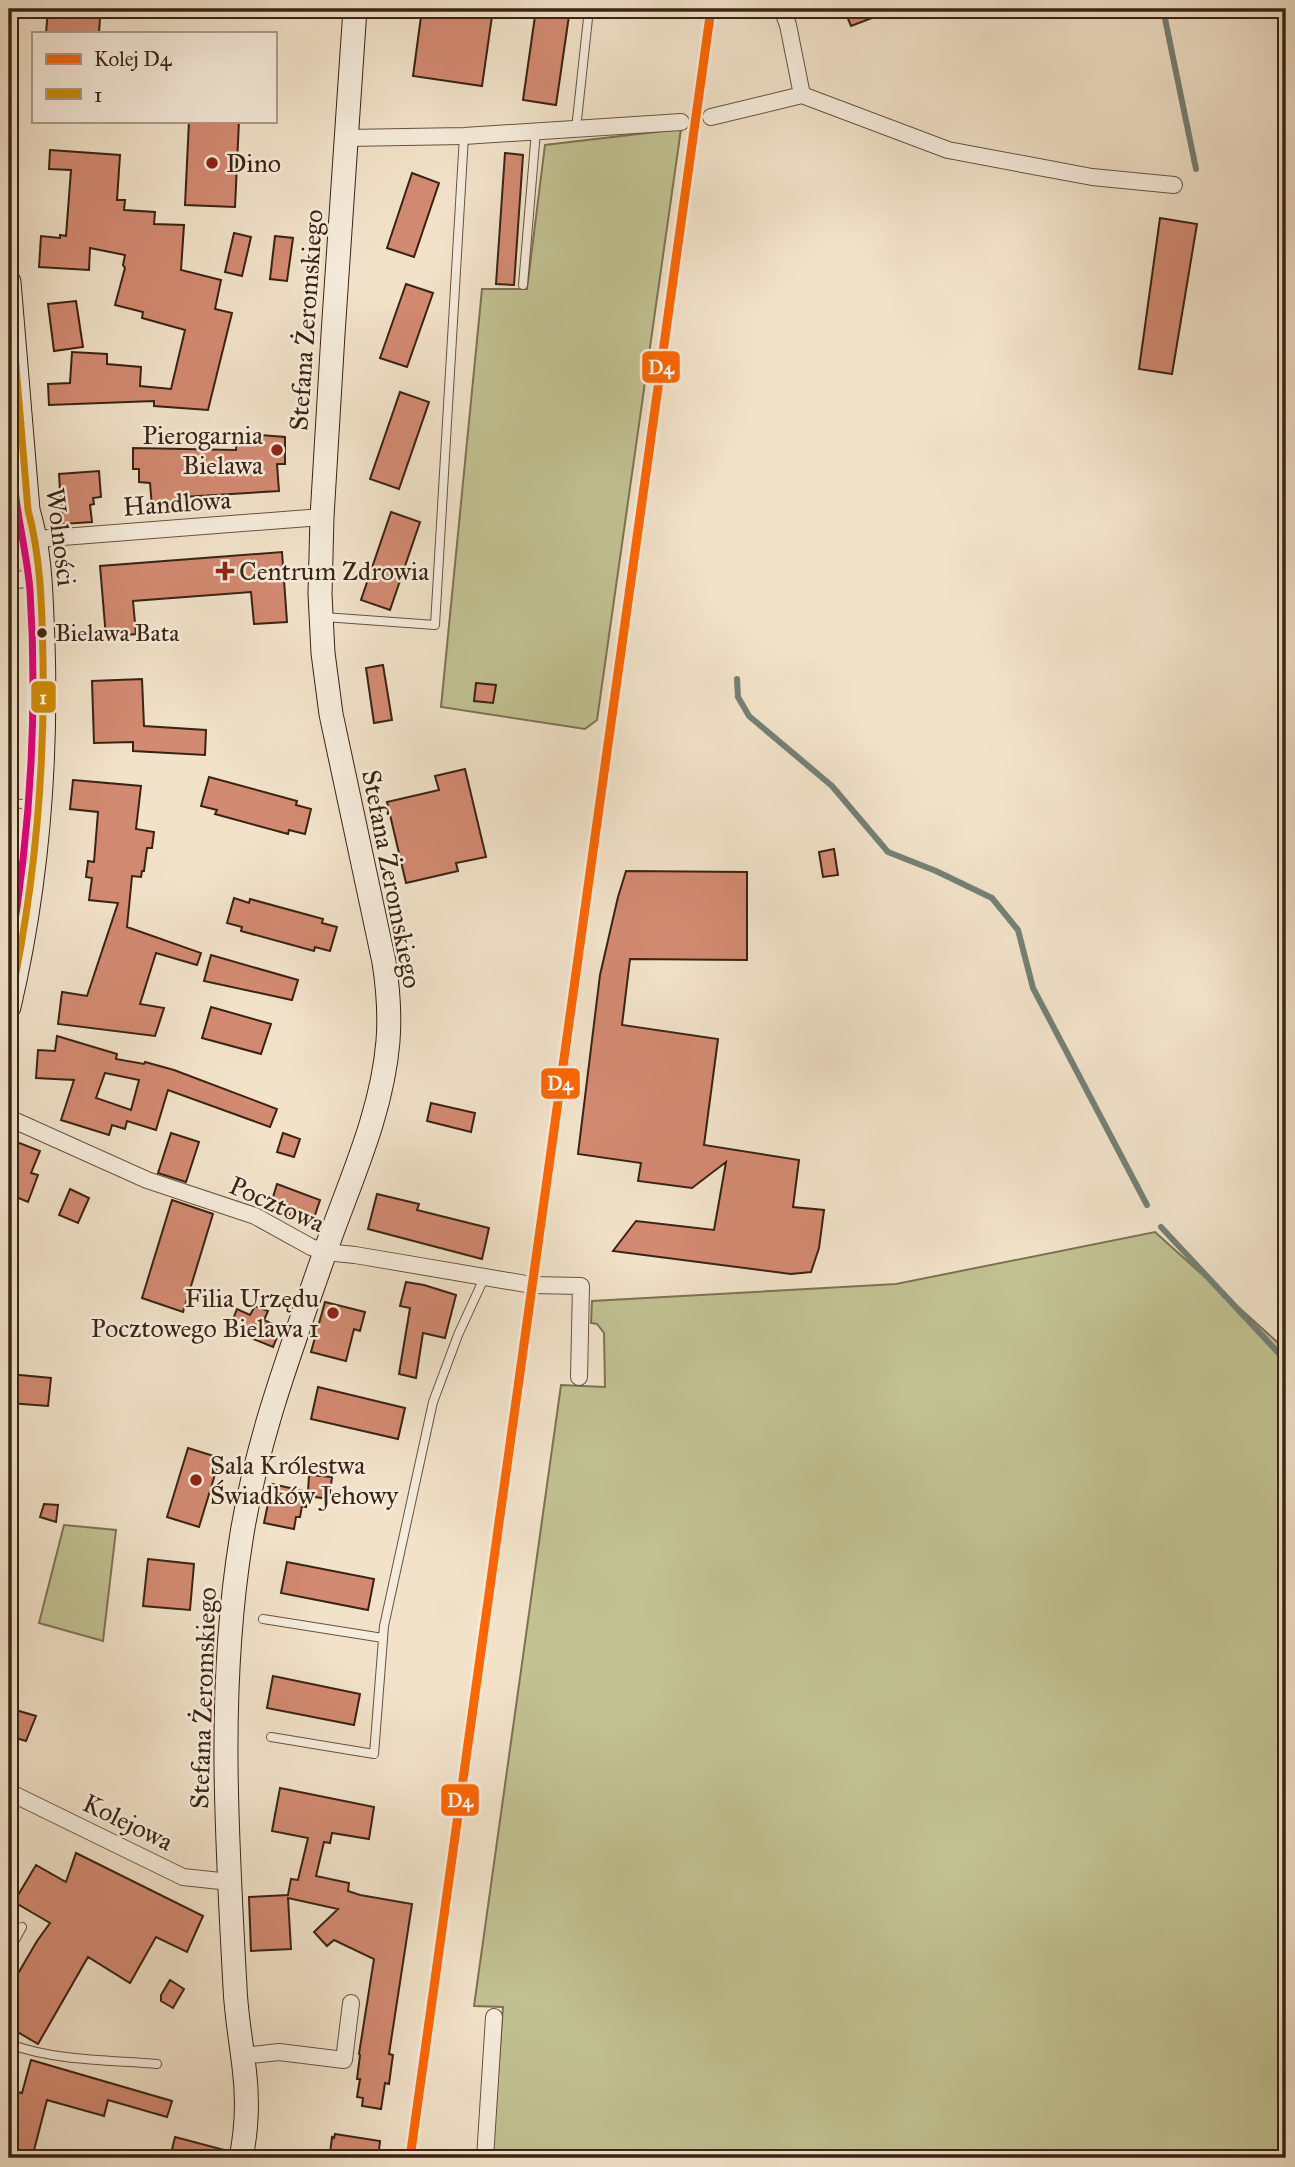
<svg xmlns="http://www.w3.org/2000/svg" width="1295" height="2167" font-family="'IM FELL Great Primer',serif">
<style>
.green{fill:#c1c192;stroke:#7e7252;stroke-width:2}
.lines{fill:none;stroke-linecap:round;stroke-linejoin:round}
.stream{stroke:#748075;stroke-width:6}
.building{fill:#d38a72;stroke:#3a2313;stroke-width:2;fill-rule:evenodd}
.lane-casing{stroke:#685340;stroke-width:10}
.street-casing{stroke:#685340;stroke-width:18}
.secondary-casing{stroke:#3a2313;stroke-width:25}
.lane{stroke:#f6ecdc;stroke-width:8}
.street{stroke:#f6ecdc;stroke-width:16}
.secondary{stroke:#f6ecdc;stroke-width:23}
.bus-1-casing{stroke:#f6ecdc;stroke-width:12}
.bus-2-casing{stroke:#f6ecdc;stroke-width:12}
.bus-1{stroke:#d18c04;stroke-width:7}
.bus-2{stroke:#e5007d;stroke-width:7}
.rail-1-casing{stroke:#f6ecdc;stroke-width:14}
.rail-1{stroke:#f60;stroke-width:9}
.poi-dot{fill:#8f2418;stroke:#f6ecdc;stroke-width:2.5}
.bus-dot{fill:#3a2313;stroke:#f6ecdc;stroke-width:2.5}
.labels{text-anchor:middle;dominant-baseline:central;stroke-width:5;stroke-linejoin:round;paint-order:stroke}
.bus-label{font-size:24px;fill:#3a2313;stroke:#f6ecdc;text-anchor:start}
.poi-label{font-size:26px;fill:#3a2313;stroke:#f6ecdc;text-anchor:start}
.street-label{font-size:26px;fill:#3a2313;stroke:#f6ecdc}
.line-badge{stroke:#f6ecdc;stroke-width:2.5}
.badge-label{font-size:19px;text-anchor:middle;font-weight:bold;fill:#fff}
</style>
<rect width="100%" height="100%" fill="#f1e2c9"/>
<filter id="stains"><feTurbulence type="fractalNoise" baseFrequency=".00286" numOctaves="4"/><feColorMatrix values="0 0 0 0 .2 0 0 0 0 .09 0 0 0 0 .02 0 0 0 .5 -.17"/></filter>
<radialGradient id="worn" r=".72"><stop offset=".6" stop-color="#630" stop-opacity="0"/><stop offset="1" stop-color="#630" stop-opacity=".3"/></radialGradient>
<path class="green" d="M 681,129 L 597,720 L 585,729 L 441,707 L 482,289 L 527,289 L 545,145 Z
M 1155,1232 L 1286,1350 L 1286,2158 L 492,2158 L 503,2007 L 474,2006 L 561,1385 L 605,1387 L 604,1333 L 597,1324 L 591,1323 L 592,1301 L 896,1284 Z
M 64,1525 L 116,1530 L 103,1641 L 39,1623 Z"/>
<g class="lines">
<path class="stream" d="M 1163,9 L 1196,169
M 737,679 L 738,697 L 749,716 L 832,786 L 888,852 L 936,871 L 992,898 L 1018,930 L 1033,988 L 1147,1205
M 1161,1227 L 1286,1361"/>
</g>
<path class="building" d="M 48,9 L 90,9 L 89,17 L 100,18 L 99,33 L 46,33 Z
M 422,9 L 493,9 L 482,86 L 413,76 Z
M 536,9 L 570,9 L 556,105 L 523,100 Z
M 844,9 L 893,9 L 893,10 L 851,26 Z
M 189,121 L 239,121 L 235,207 L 185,205 Z
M 50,150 L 120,155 L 117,200 L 125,200 L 124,210 L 155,212 L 154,224 L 184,225 L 181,270 L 221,280 L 215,309 L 232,313 L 208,410 L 154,406 L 154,401 L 49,405 L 48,384 L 70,383 L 72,352 L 107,354 L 107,364 L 141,367 L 140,386 L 171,389 L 185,330 L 142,318 L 143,312 L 115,305 L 125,268 L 123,265 L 125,255 L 90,248 L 89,270 L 39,267 L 41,236 L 60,238 L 60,235 L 66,236 L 71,170 L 49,169 Z
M 505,153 L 523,155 L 514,285 L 496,284 Z
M 412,173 L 439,183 L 414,257 L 387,248 Z
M 1160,218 L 1197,224 L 1172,374 L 1139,369 Z
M 234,233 L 251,237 L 242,276 L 225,272 Z
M 275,236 L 293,238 L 287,281 L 270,279 Z
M 406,284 L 433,293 L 407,367 L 380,358 Z
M 76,301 L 83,347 L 54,351 L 48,304 Z
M 400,392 L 429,402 L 399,489 L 370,479 Z
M 237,433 L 285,437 L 285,464 L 277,464 L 279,491 L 183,497 L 183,503 L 152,507 L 150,483 L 139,482 L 139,469 L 133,469 L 133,448 L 236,450 Z
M 99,471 L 101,497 L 93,498 L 94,504 L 90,505 L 92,522 L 62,524 L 59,474 Z
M 391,512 L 420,522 L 390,610 L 361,600 Z
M 282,552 L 287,622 L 254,624 L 251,592 L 133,601 L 136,634 L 106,637 L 100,566 Z
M 383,665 L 392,720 L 374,723 L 366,668 Z
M 142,679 L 144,726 L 206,730 L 205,755 L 133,751 L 133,742 L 94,743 L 92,681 Z
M 476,683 L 496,685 L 493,703 L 474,701 Z
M 465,769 L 486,857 L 456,863 L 458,871 L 406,883 L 387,802 L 439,790 L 435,776 Z
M 209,777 L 297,801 L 296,805 L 311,809 L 305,834 L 289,830 L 288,834 L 215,814 L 217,810 L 201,806 Z
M 73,780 L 141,786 L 136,829 L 154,832 L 152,848 L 147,848 L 144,871 L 142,871 L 141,877 L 132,876 L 127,927 L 201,953 L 197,965 L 156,953 L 140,1004 L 164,1008 L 155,1036 L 58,1024 L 62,992 L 87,996 L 118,903 L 89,900 L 92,878 L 86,877 L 88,861 L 94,862 L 98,812 L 70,809 Z
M 834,849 L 838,875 L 823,877 L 819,852 Z
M 626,871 L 747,872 L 747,960 L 630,959 L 622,1025 L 718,1039 L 704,1145 L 799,1160 L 793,1207 L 824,1210 L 819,1248 L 811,1272 L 791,1274 L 613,1251 L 636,1221 L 714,1230 L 726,1162 L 692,1188 L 638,1181 L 641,1163 L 578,1154 L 600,975 L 618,897 Z
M 234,898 L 249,903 L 250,899 L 323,919 L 322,923 L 337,927 L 330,951 L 315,947 L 314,951 L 241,931 L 242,927 L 227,923 Z
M 211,955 L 298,980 L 292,1000 L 204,981 Z
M 211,1007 L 271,1024 L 261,1054 L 202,1038 Z
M 57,1036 L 117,1054 L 116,1059 L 144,1064 L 145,1062 L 174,1070 L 277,1109 L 270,1127 L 168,1090 L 156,1130 L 127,1121 L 125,1129 L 112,1125 L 109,1135 L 61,1120 L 74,1080 L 36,1078 L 38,1050 L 55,1051 ZM 105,1073 L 139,1080 L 131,1110 L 96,1098 Z
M 431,1103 L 475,1113 L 471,1132 L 427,1121 Z
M 171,1133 L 199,1142 L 186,1182 L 158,1173 Z
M 283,1133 L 300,1139 L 294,1157 L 277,1152 Z
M 9,1139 L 40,1151 L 31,1173 L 38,1175 L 28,1202 L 9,1194 Z
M 277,1184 L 320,1200 L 312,1224 L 270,1207 Z
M 70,1189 L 89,1198 L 78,1223 L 59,1215 Z
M 377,1194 L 419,1204 L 417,1210 L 489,1228 L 482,1259 L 368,1229 Z
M 172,1200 L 213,1214 L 183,1312 L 142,1298 Z
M 406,1282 L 424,1285 L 456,1295 L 445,1338 L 423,1333 L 416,1378 L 399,1374 L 410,1308 L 400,1306 Z
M 325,1302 L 365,1312 L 360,1331 L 354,1329 L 346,1361 L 311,1352 Z
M 255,1306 L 268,1311 L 264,1320 L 281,1328 L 273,1347 L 229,1329 L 237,1309 L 250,1315 Z
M 9,1374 L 51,1378 L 48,1406 L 9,1403 Z
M 318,1387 L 405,1408 L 398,1439 L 311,1419 Z
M 188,1448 L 220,1458 L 199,1527 L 167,1517 Z
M 309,1475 L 332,1477 L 329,1499 L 308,1496 L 306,1507 L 302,1506 L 300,1517 L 296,1517 L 294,1529 L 264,1523 L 272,1484 L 308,1492 Z
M 44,1504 L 58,1505 L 56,1522 L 40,1517 Z
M 148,1559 L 194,1564 L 190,1610 L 143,1606 Z
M 287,1562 L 374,1579 L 368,1610 L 281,1593 Z
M 273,1676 L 360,1694 L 354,1725 L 267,1708 Z
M 9,1708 L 36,1716 L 26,1741 L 9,1736 Z
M 280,1788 L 374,1807 L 369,1839 L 332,1833 L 330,1843 L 324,1842 L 316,1876 L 349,1883 L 348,1891 L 360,1895 L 412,1904 L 389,2054 L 393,2055 L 391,2069 L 389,2084 L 385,2083 L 381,2109 L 362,2106 L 363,2098 L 357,2097 L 360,2079 L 357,2079 L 360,2055 L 359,2054 L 374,1959 L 334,1940 L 327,1946 L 314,1932 L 338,1909 L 288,1898 L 291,1949 L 251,1951 L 249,1897 L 288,1895 L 291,1879 L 298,1880 L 308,1838 L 272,1831 Z
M 76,1853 L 203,1916 L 187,1952 L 156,1937 L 130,1983 L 88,1957 L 38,2044 L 9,2027 L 9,1989 L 37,1941 L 50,1923 L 14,1902 L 36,1865 L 66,1882 Z
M 170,1980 L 184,1989 L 173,2008 L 161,2001 L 161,1995 Z
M 31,2060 L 172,2101 L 167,2117 L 108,2100 L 104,2116 L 47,2100 L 32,2158 L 9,2158 L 9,2090 L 22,2093 Z
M 335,2134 L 380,2141 L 378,2158 L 330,2153 L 332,2137 L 334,2138 Z
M 175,2137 L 228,2151 L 227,2158 L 170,2158 Z"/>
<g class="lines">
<defs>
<path id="lane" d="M 576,129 L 589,9
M 523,285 L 536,131
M 324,617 L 435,625 L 464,136
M 9,803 L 37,805
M 263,1619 L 383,1638
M 271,1737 L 374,1754 L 384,1626 L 433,1402 L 458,1335 L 485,1276
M 9,1951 L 22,1927
M 9,2044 C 56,2061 108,2060 157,2064"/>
<path id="street" d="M 782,9 L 788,25 L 802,95 L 948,150 L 1092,177 L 1174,185
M 711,117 L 802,95
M 346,138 L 464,136 L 681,122
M 37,539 L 322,517
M 9,581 L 40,577
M 9,1118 L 147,1180 L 255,1216 L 311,1247 L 325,1252 L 355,1255 L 532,1285 L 581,1286 L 579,1377
M 9,1792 L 183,1877 L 230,1882
M 243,2056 L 279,2052 L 344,2060 L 351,2003
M 485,2158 L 494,2017"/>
<path id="secondary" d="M 9,282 L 28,510 C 41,553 41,597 43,642 C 47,765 37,887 9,1007
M 241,2158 C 247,2128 248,2097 244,2067 C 241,2040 236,2014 235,1987 C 227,1838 217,1689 241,1540 C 256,1441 292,1347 325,1252 C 349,1183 382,1115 388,1041 C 390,1015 388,988 384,962 L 331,714 L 323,653 L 320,594 L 322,517 L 333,334 L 355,9"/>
</defs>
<use href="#lane" class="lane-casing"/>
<use href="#street" class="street-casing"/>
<use href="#secondary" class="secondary-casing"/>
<use href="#lane" class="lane"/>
<use href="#street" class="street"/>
<use href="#secondary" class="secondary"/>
<defs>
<path id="bus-1" d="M 9,282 L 28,510 C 41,558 42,608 43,658 C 45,776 34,892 9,1007"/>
<path id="bus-2" d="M 9,405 C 12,440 12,477 18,512 C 22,538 28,564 30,591 C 38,714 30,836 9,958"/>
</defs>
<use href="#bus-1" class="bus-1-casing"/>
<use href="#bus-2" class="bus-2-casing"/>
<use href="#bus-1" class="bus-1"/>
<use href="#bus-2" class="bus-2"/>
<defs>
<path id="rail-1" d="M 410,2158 L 711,9"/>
</defs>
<use href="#rail-1" class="rail-1-casing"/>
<use href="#rail-1" class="rail-1"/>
</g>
<g class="poi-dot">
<circle cx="212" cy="163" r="7"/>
<circle cx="277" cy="450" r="7"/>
<path d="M221.5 560.5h7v7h7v7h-7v7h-7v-7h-7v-7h7z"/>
<circle cx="333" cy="1313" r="7"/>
<circle cx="196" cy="1480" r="7"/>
</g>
<circle class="bus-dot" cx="42" cy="633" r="6"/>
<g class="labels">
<g class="bus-label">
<text x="55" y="633">Bielawa Bata</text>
</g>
<g class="poi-label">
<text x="226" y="163">Dino</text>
<text x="263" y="435" text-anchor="end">Pierogarnia<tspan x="263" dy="30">Bielawa</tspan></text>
<text x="239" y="571">Centrum Zdrowia</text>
<text x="319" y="1298" text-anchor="end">Filia Urzędu<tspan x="319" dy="30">Pocztowego Bielawa 1</tspan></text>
<text x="210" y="1465">Sala Królestwa<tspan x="210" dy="30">Świadków Jehowy</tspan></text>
</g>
<g class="street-label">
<text transform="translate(306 320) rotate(-86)">Stefana Żeromskiego</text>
<text transform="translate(177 503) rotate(-4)">Handlowa</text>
<text transform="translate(61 537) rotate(83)">Wolności</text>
<text transform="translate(392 879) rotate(79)">Stefana Żeromskiego</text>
<text transform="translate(277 1204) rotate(24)">Pocztowa</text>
<text transform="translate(203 1698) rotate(-88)">Stefana Żeromskiego</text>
<text transform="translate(128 1822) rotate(26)">Kolejowa</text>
</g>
</g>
<g class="line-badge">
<rect x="641" y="350" width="40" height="34" rx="7" fill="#f60"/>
<rect x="30" y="680" width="27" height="34" rx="7" fill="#d18c04"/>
<rect x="540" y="1067" width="41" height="33" rx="7" fill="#f60"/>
<rect x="440" y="1783" width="40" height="34" rx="7" fill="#f60"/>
</g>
<g class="badge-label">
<text x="661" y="374">D4</text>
<text x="43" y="704">1</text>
<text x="560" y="1090">D4</text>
<text x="460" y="1807">D4</text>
</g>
<rect width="1295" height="2167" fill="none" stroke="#f1e2c9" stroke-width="35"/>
<rect x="10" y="10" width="1274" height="2146" fill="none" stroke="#3a2313" stroke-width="3.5"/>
<rect x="18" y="18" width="1260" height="2132" fill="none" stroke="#3a2313" stroke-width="2"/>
<rect x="32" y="32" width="245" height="91" fill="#f6ecdc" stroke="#ab9c8c" stroke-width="2"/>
<rect x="46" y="54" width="35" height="10" fill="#ff6600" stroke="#ab9c8c" stroke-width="2"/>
<text x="94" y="66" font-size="21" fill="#3a2313">Kolej D4</text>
<rect x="46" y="89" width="35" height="10" fill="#d18c04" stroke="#ab9c8c" stroke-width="2"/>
<text x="94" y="102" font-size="21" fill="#3a2313">1</text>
<rect width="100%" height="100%" filter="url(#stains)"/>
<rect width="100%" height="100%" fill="url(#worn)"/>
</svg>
